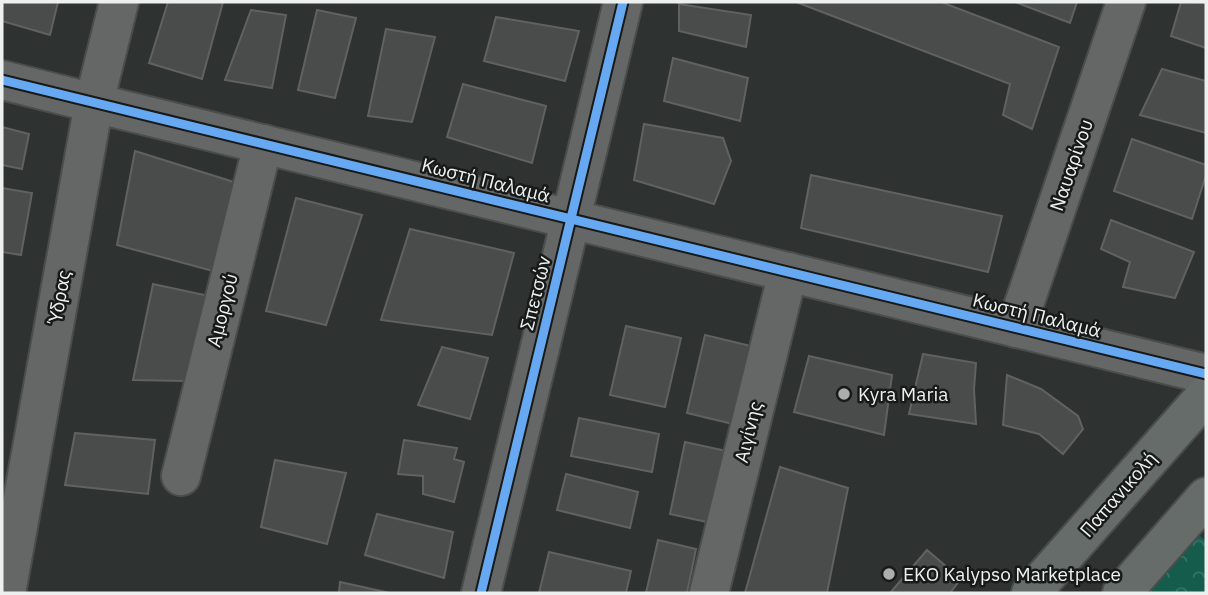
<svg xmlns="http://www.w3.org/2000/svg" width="1208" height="595" font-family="'IBM Plex Sans',sans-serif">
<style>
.park{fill:url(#park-crowns)}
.building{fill:#4a4b4b;stroke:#616160;stroke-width:2}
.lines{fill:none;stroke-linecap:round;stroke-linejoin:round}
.minor-casing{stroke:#4a4d4c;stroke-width:42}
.tertiary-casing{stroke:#4a4d4c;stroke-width:42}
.secondary-casing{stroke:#4a4d4c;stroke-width:42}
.minor{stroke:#646766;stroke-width:38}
.tertiary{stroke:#646766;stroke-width:38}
.secondary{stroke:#656c6a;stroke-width:38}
.cycleway-casing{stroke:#171a19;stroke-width:13}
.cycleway{stroke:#66a8f1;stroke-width:9}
.poi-dot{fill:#aaaeac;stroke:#171a19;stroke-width:2.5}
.labels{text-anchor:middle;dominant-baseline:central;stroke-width:5;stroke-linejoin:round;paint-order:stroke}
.street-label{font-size:19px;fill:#ecf1ef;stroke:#171a19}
.poi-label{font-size:19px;fill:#ecf1ef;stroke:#171a19;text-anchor:start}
</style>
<defs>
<pattern id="park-crowns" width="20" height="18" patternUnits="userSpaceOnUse" patternTransform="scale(1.75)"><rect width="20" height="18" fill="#155c4d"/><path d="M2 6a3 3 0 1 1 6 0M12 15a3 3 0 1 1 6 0" fill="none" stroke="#377467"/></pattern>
</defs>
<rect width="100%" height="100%" fill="#2e3230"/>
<path class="park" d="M 1198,534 L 1206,541 L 1206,593 L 1145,593 Z"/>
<path class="building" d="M 2,2 L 58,2 L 50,35 L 2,21 Z
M 168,2 L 223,2 L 202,79 L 149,63 Z
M 796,2 L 941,2 L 1059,47 L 1032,129 L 1003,115 L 1010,84 Z
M 1015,2 L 1077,2 L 1070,23 Z
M 1181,2 L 1206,3 L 1206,48 L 1171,36 Z
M 679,4 L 751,15 L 746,47 L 679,31 Z
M 251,10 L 286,15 L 272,88 L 225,80 Z
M 317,10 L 356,18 L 335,98 L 298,90 Z
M 496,17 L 579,31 L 565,81 L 484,61 Z
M 386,29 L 435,37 L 412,122 L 368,116 Z
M 673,58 L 748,78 L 740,121 L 664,101 Z
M 1162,69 L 1206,81 L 1206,133 L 1140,115 Z
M 463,84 L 546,106 L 532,163 L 447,137 Z
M 644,124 L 723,138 L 731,161 L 714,204 L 634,180 Z
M 2,127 L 29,134 L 22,169 L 2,165 Z
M 1132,139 L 1206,165 L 1206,175 L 1192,219 L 1114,191 Z
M 135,151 L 237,183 L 213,271 L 117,245 Z
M 811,175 L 1002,216 L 988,272 L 801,228 Z
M 2,188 L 32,193 L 21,255 L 2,252 Z
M 296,198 L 362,215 L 326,325 L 266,311 Z
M 1111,220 L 1194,252 L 1175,298 L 1123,287 L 1130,262 L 1101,249 Z
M 410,229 L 514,253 L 492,335 L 381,320 Z
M 153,284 L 209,296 L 185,381 L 133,380 Z
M 626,326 L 681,338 L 665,407 L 610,395 Z
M 705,335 L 759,348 L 741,426 L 687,413 Z
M 442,347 L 488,358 L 470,419 L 418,405 Z
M 923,354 L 976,363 L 974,389 L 976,424 L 909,414 Z
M 809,356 L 892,375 L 884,435 L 794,412 Z
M 1007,375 L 1041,389 L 1078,416 L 1083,429 L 1063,454 L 1039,434 L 1003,425 Z
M 579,418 L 659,434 L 652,472 L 571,456 Z
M 75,433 L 155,440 L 148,494 L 65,485 Z
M 404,440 L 457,448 L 454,459 L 464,462 L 454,502 L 423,494 L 423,476 L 398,474 Z
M 685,442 L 731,452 L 716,524 L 670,514 Z
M 275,460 L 346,473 L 327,544 L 261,527 Z
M 780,467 L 848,488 L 827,593 L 745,593 Z
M 566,474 L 638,492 L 630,528 L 557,510 Z
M 377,514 L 453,532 L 444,578 L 365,555 Z
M 658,540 L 696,549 L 687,593 L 646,593 Z
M 927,550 L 961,579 L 950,593 L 890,593 Z
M 549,552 L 631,571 L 626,593 L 539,593 Z
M 340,582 L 390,593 L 339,593 Z"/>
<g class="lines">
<defs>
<path id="minor" d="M 2,80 L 94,103
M 1016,328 L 1126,2
M 181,476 L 263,144
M 481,593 L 623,2
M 709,593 L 788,272"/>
<path id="tertiary" d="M 94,103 L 1206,374
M 6,593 L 94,103 L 119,2"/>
<path id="secondary" d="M 1031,593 L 1206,395
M 1122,593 L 1206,497"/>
</defs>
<use href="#minor" class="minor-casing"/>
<use href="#tertiary" class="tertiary-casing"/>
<use href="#secondary" class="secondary-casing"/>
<use href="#minor" class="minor"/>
<use href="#tertiary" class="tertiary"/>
<use href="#secondary" class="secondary"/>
<defs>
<path id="cycleway" d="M 2,80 L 1206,374
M 481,593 L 623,2"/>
</defs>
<use href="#cycleway" class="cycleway-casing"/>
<use href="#cycleway" class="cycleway"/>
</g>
<g class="poi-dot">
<circle cx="844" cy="394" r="7"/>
<circle cx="889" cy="574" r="7"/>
</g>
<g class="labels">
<g class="street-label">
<text transform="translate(1071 165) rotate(-71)">Ναυαρίνου</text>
<text transform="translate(486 180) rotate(14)">Κωστή Παλαμά</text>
<text transform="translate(535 293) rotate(-76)">Σπετσών</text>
<text transform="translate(59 297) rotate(-80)">Ύδρας</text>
<text transform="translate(222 310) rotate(-76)">Αμοργού</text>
<text transform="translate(1037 315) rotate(14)">Κωστή Παλαμά</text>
<text transform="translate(748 432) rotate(-76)">Αιγίνης</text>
<text transform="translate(1118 494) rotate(-49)">Παπανικολή</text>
</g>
<g class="poi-label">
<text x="858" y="394">Kyra Maria</text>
<text x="903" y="574">EKO Kalypso Marketplace</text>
</g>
</g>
<rect width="1208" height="595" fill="none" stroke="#ecf1ef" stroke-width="7"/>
</svg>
